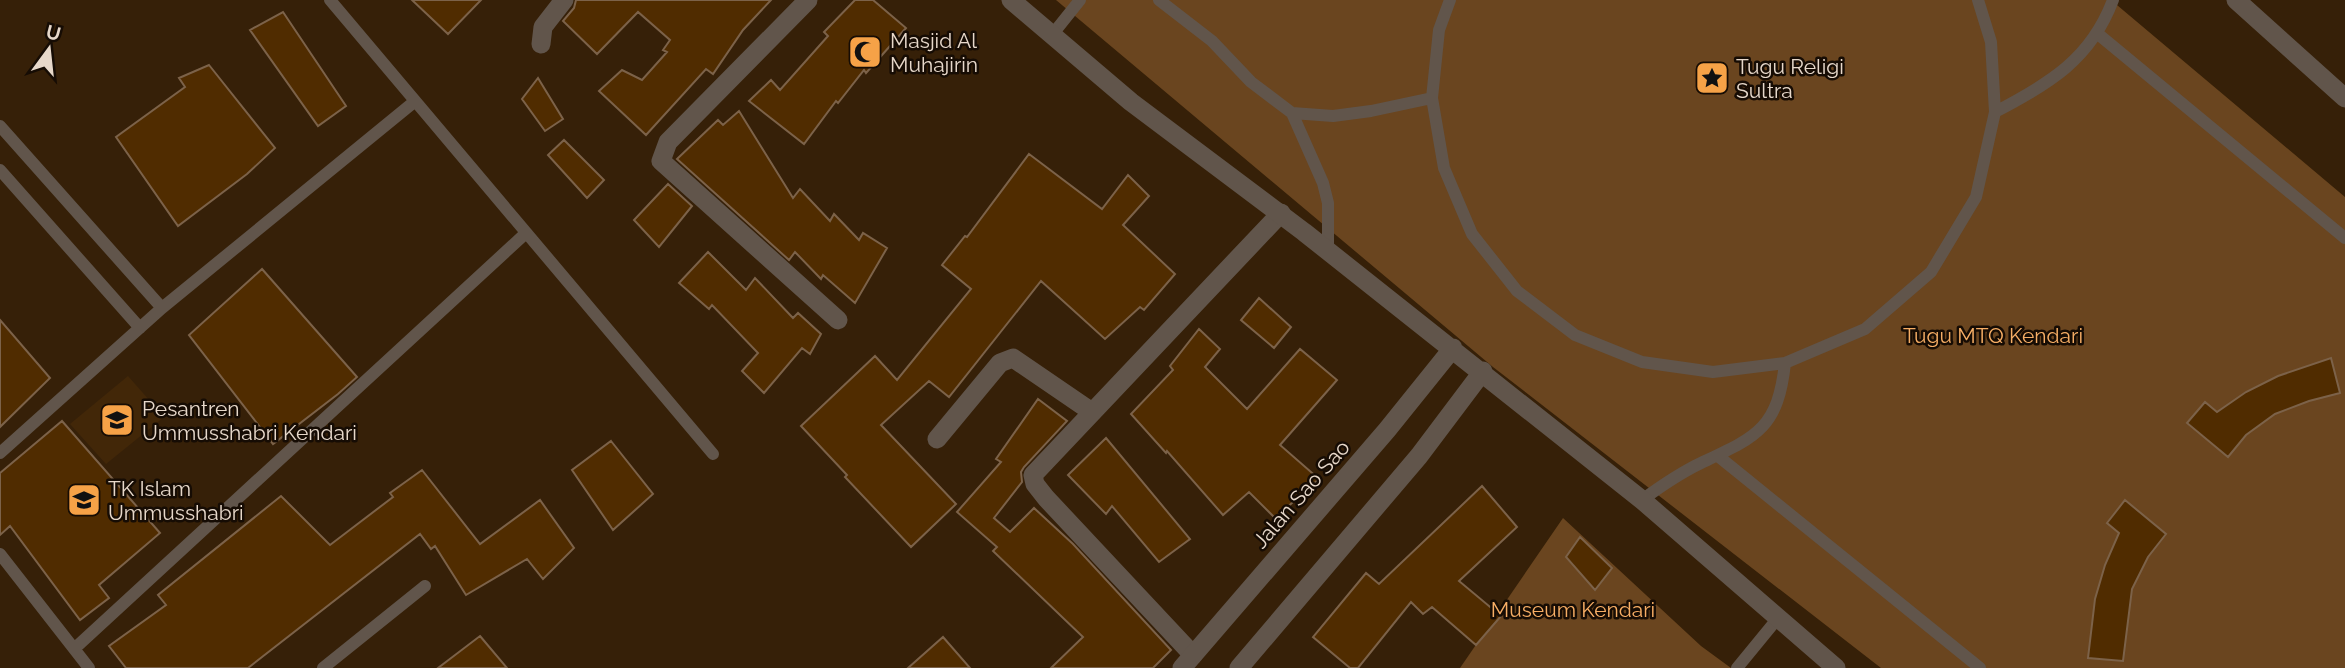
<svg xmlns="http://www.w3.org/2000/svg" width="2345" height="668" font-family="Raleway,sans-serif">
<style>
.built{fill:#422708}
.green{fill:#6a451f}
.building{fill:#502c00;stroke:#7c6249;stroke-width:2}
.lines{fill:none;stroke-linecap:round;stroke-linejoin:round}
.service{stroke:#61554b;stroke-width:12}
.minor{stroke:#61554b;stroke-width:19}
.tertiary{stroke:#61554b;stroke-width:19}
.labels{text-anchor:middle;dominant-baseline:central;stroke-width:5;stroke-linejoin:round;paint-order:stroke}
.poi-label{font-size:21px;fill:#e7d8ca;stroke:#160c04;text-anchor:start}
.park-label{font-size:21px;fill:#f7ae65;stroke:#160c04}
.street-label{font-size:21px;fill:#e7d8ca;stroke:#160c04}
</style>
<rect width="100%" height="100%" fill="#362008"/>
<path class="built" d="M 128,376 L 164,417 L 106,464 L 70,424 Z"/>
<path class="green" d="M 1056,0 L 2111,0 L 2345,197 L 2345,668 L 1881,668 L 1493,367 Z
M 1563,518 L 1701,646 L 1731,668 L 1460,668 Z"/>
<path class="building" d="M 412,0 L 481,0 L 448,34 Z
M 576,0 L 771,0 L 743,30 L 713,74 L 706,69 L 646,135 L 599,91 L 622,70 L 642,80 L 667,52 L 663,50 L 670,40 L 638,12 L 597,54 L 563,21 L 574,8 Z
M 855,0 L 873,0 L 906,28 L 866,73 L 864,70 L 838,103 L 836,101 L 804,144 L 749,101 L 771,80 L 780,90 L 828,36 L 824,32 Z
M 283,12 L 346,106 L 318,126 L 250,30 Z
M 209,65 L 275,148 L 247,174 L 178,226 L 116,137 L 185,87 L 179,78 Z
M 538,78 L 563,119 L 545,131 L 522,99 Z
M 739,111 L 793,198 L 800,189 L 830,221 L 834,214 L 859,240 L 863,233 L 887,248 L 855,303 L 823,275 L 821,279 L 795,252 L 789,260 L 677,159 L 718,120 L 723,125 Z
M 564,140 L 604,180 L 587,198 L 548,155 Z
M 1029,154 L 1102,209 L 1128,175 L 1149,196 L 1123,225 L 1175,274 L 1144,310 L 1140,307 L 1105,339 L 1041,281 L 949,397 L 929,381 L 881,425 L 956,504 L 911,547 L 845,477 L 847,475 L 801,426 L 875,356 L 897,380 L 971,289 L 942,265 L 965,236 L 967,237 Z
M 668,184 L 692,206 L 659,247 L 634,220 Z
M 708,252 L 746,290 L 755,278 L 793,318 L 798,313 L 821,334 L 810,354 L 802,348 L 764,393 L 742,371 L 758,353 L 712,305 L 709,309 L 679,283 Z
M 262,269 L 357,377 L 338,394 L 273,444 L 189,335 Z
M 1259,298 L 1291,327 L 1274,348 L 1241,320 Z
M 0,320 L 50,378 L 0,427 Z
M 1199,329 L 1220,349 L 1205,367 L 1247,409 L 1300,349 L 1337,380 L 1280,445 L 1319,479 L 1275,518 L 1249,492 L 1223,515 L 1167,451 L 1166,453 L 1131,414 L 1173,370 L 1170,366 Z
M 2331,358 L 2340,393 L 2309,401 L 2275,414 L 2246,435 L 2228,457 L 2187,423 L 2205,402 L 2217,412 L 2246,392 L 2278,376 Z
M 1038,399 L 1067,421 L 1024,467 L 1021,472 L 1022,482 L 994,518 L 1010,532 L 1034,508 L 1073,544 L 1171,650 L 1153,668 L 1051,668 L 1083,637 L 993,551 L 997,547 L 957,512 L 1001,462 L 996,459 Z
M 62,421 L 160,533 L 99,585 L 109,598 L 80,620 L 10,526 L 0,535 L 0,473 Z
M 1106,438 L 1190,539 L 1159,562 L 1112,506 L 1106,514 L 1068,475 Z
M 611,441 L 653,494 L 613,530 L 572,470 Z
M 422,470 L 480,544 L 540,500 L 574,548 L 543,579 L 527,559 L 466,595 L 435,546 L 431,549 L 420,534 L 248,668 L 126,668 L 109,646 L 166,605 L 158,595 L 281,496 L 330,545 L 393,497 L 390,493 Z
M 1482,486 L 1517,527 L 1459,581 L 1501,616 L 1476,645 L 1432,607 L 1423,614 L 1411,602 L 1358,668 L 1350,668 L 1313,637 L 1366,573 L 1379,584 Z
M 2125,500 L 2166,534 L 2148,557 L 2132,589 L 2123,661 L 2088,658 L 2095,599 L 2105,565 L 2119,533 L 2107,523 Z
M 1580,537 L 1612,568 L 1595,590 L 1566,557 Z
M 480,636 L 507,668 L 438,668 Z
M 943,637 L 970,668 L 908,668 Z"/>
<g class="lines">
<path class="service" d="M 330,0 L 713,454
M 1159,0 L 1212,41 L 1251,82 L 1292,113 L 1333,116 L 1371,111 L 1432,98
M 1450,0 L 1439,30 L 1432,98 L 1444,168 L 1472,234 L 1517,291 L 1575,335 L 1642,362 L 1713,372 L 1785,363 L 1865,329 L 1931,272 L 1976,197 L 1995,112 L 1991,42 L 1978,0
M 2098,34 L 2345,238
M 1052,35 L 1080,0
M 1995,112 C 2049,84 2091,59 2113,0
M 1292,113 L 1323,183 L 1328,203 L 1328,251
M 0,126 L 162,308
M 0,170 L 140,328
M 0,453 L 162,308 L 414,102
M 1718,456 L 1980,668
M 1642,500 C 1661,486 1680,473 1701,463 C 1756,437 1778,429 1785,363
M 0,554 L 89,668
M 74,649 L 526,233
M 323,668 L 425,586
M 1737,668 L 1778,618"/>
<path class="minor" d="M 808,0 L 668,142 L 661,161 L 838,320
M 541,44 L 543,27 L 564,0
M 937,439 L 1000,363 L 1013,358 L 1092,412
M 1193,655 L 1046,498 L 1035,484 L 1033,475 L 1281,213"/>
<path class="tertiary" d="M 1011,0 L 1131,102 L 1304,232 L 1642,500 L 1836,668
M 2236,0 L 2345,98
M 1182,668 L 1387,430 L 1453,348
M 1239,668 L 1419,456 L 1483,371"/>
</g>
<defs>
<symbol id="mosque-square" viewBox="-11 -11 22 22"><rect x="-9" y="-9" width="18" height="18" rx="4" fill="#f6a247" stroke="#160c04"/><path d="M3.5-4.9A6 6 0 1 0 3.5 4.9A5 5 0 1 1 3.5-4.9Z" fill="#111"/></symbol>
<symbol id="sight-square" viewBox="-11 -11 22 22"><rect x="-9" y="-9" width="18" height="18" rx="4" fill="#f6a247" stroke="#160c04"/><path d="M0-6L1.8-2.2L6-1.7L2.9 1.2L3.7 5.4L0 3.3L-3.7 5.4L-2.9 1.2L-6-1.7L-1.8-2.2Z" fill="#111"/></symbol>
<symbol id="school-square" viewBox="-11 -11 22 22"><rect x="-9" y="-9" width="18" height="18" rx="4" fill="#f6a247" stroke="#160c04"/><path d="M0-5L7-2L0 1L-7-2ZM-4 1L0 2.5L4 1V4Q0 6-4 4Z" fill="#111"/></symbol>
</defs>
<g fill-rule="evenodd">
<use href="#mosque-square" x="846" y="33" width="38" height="38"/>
<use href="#sight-square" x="1693" y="59" width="38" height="38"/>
<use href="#school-square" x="98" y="401" width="38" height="38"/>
<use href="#school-square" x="65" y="481" width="38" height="38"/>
</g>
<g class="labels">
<g class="poi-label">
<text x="890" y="40">Masjid Al<tspan x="890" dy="24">Muhajirin</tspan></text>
<text x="1736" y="66">Tugu Religi<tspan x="1736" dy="24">Sultra</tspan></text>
<text x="142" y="408">Pesantren<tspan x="142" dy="24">Ummusshabri Kendari</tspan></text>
<text x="108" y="488">TK Islam<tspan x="108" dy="24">Ummusshabri</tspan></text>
</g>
<g class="park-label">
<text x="1993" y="335">Tugu MTQ Kendari</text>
<text x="1573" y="609">Museum Kendari</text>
</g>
<g class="street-label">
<text transform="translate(1301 494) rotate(-49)">Jalan Sao Sao</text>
</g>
</g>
<g transform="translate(49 49) rotate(15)" stroke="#160c04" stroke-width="5" paint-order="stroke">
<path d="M0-5L12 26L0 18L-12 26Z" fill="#e7d8ca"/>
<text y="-10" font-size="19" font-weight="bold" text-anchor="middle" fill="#e7d8ca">U</text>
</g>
</svg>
